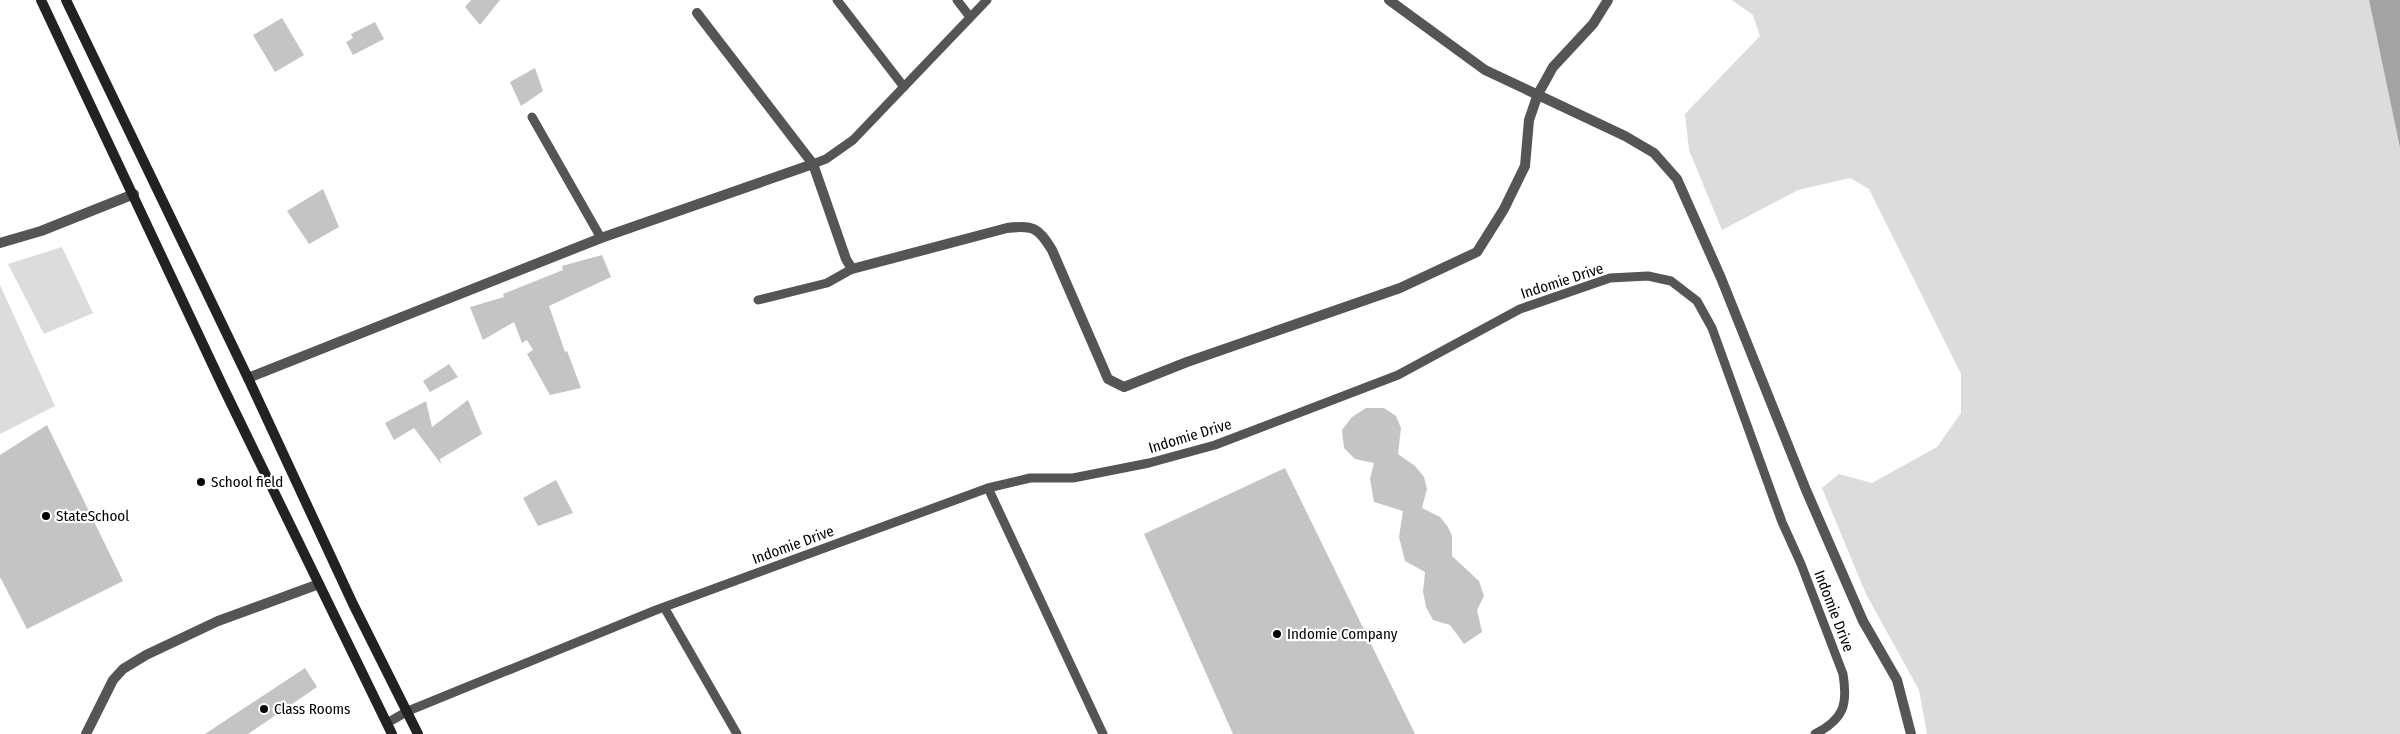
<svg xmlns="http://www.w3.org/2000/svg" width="2400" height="734" font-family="'Fira Sans Condensed',sans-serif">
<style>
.green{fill:#dcdcdc}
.water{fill:#a3a3a3}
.building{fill:#c4c4c4}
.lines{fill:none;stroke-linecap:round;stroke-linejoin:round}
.lane{stroke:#555;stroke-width:9}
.street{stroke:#555;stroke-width:10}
.secondary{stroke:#222;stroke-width:10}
.poi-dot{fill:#000;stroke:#fff;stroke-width:2}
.labels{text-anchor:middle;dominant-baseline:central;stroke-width:4.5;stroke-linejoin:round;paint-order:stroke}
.street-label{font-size:15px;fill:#000;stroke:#fff}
.poi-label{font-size:15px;fill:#000;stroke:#fff;text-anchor:start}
</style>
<rect width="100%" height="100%" fill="#fff"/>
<path class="green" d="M 1732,0 L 2369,0 L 2400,148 L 2400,734 L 1927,734 L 1919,690 L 1866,594 L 1822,488 L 1839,474 L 1872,483 L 1937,447 L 1961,413 L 1961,374 L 1869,189 L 1850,178 L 1798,190 L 1722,230 L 1689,150 L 1685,114 L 1760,36 L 1753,15 Z
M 62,247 L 93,313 L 44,334 L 8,264 Z
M 0,285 L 55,406 L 0,434 Z"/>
<path class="water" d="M 2369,0 L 2400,0 L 2400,148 Z"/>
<path class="building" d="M 471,0 L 500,0 L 480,25 L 465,7 Z
M 282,18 L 304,55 L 275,72 L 253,35 Z
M 375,22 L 384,39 L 353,55 L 346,42 L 353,38 L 351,34 Z
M 535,68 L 543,91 L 521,106 L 510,82 Z
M 323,189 L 339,227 L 309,244 L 287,211 Z
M 602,255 L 611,277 L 549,306 L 565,352 L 567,351 L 581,388 L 550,395 L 527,354 L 533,350 L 527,340 L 522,343 L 514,322 L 483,340 L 470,307 L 504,297 L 503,294 L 563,270 L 562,266 Z
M 449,364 L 458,377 L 430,392 L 423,381 Z
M 468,400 L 482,434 L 440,459 L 441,464 L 414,428 L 394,440 L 385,423 L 426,401 L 432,427 Z
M 1366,408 L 1384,408 L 1396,416 L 1401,428 L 1398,454 L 1415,466 L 1424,477 L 1427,489 L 1422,508 L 1440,517 L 1448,527 L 1452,536 L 1452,556 L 1479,581 L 1484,596 L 1477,610 L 1482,632 L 1464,644 L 1450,625 L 1433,620 L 1426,607 L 1423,592 L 1425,572 L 1405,561 L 1399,537 L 1403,511 L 1374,502 L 1370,479 L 1374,463 L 1355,459 L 1344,448 L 1342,430 L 1352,417 Z
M 47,425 L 123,581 L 27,629 L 0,577 L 0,455 Z
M 1285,468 L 1415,734 L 1233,734 L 1144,534 Z
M 556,480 L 573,513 L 538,526 L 523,498 Z
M 305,668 L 317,687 L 248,734 L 205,734 Z"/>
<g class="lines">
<path class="lane" d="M 837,0 L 904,87
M 957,0 L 970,17
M 532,117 L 601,238
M 813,164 L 826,159 L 853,140 L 987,0
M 758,300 L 827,283 L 852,269
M 988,488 L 1103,734
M 664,607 L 737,734
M 387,723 L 408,711 L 656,610 L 988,488 L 1030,478 L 1073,478 L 1149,463 L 1215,445 L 1398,375 L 1520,309 L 1610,278 L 1648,276 L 1671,281 L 1697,301 L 1712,328 L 1782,522 L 1801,564 L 1843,674 C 1848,705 1844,719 1815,734"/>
<path class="street" d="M 1389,0 L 1485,70 L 1625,136 L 1654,153 L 1677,179 L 1721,278 L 1806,490 L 1863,621 L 1897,680 L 1911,734
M 697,13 L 813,164 L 846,259 L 852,269 L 1007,228 C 1033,225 1038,227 1052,250 L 1108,379 L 1124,387 L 1187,362 L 1400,288 L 1477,252 L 1504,209 L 1525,166 L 1529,120 L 1538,94 L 1553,67 L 1593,24 L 1608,0
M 0,243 L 41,231 L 134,194
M 248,378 L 601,238 L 813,164
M 86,734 L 113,680 L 123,669 L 146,655 L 218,621 L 319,584"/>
<path class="secondary" d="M 41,0 L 224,389 L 392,734
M 66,0 L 248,378 L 353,604 L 418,734"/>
</g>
<g class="poi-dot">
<circle cx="201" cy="482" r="5"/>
<circle cx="46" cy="516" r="5"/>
<circle cx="1277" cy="634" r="5"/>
<circle cx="264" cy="709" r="5"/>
</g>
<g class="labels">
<g class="street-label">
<text transform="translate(1562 281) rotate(-18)">Indomie Drive</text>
<text transform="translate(1190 436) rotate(-17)">Indomie Drive</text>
<text transform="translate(793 545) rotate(-20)">Indomie Drive</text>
<text transform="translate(1834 611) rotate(69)">Indomie Drive</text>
</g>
<g class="poi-label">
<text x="211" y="482">School field</text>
<text x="56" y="516">StateSchool</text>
<text x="1287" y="634">Indomie Company</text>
<text x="274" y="709">Class Rooms</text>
</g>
</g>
</svg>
